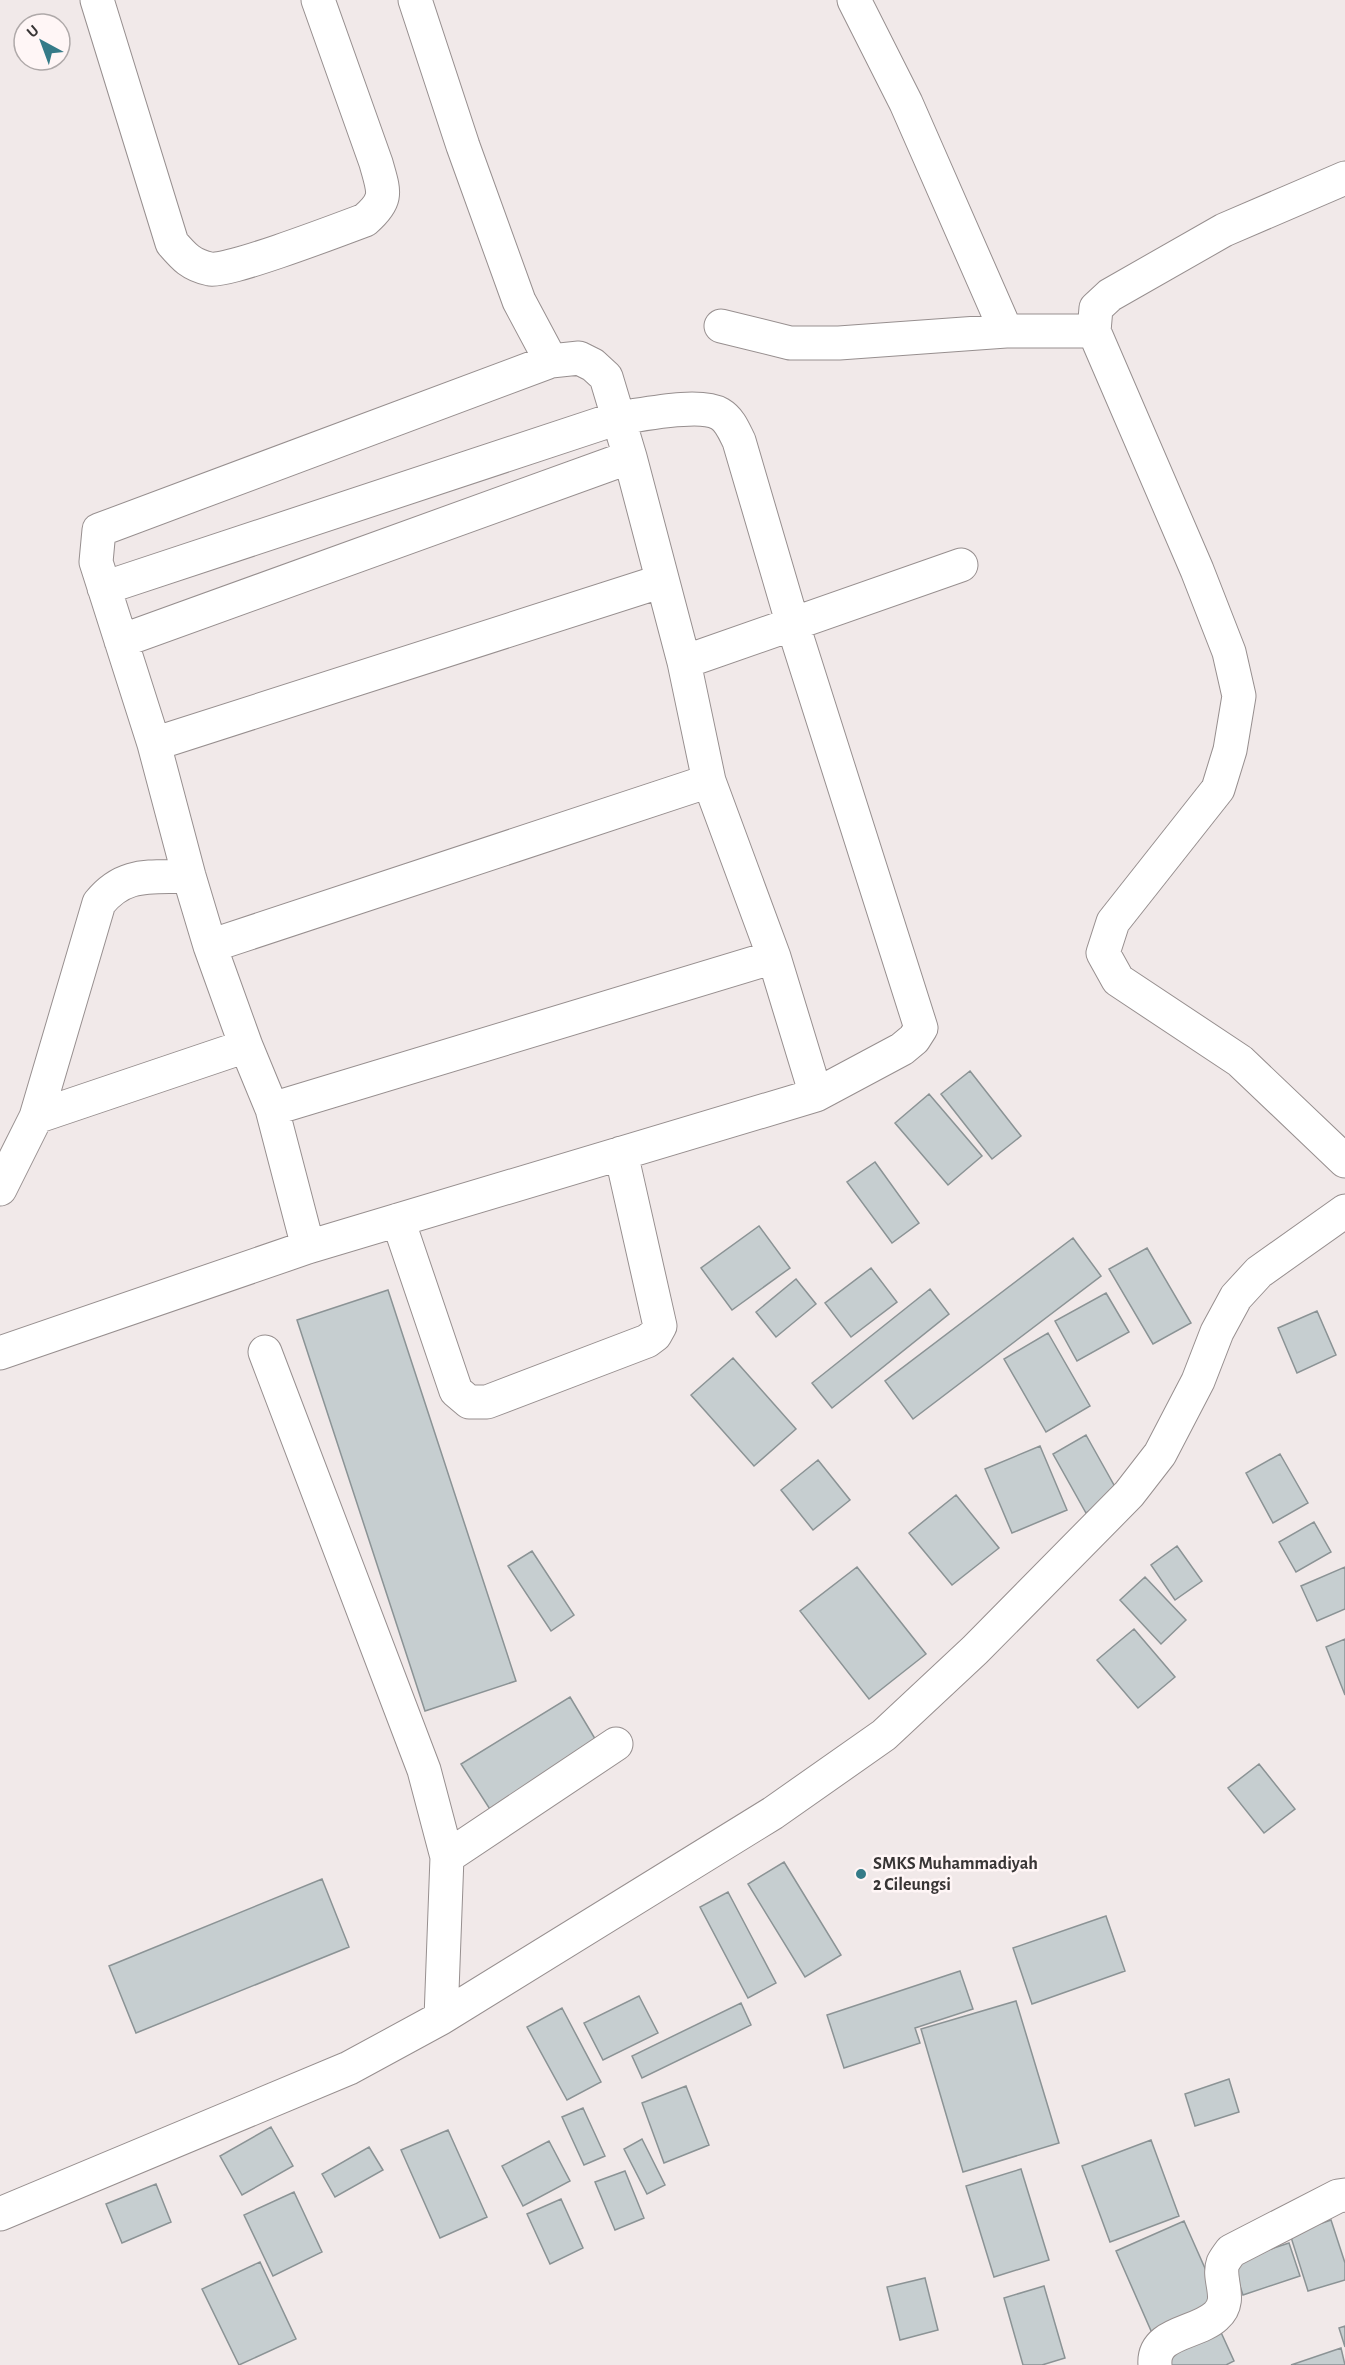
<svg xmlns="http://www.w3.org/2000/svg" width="1345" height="2365" font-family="'Alegreya Sans',sans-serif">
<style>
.building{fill:#c6ced0;stroke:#8b9395;stroke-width:1.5}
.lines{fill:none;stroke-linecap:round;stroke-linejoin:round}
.minor-casing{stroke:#978f8f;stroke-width:35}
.minor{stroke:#fff;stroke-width:33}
.poi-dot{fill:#357b88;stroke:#fff6f6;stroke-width:2}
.labels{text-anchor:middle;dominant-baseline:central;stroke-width:5;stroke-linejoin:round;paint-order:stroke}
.poi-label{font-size:18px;font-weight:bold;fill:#383535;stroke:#fff6f6;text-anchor:start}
</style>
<rect width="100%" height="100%" fill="#f1e9e9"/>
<path class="building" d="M 970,1071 L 1021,1136 L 992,1159 L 941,1094 Z
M 929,1094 L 982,1156 L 948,1185 L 895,1123 Z
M 875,1162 L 919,1223 L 892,1243 L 847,1182 Z
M 759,1226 L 790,1268 L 732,1310 L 701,1268 Z
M 1073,1238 L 1101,1276 L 913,1419 L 885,1381 Z
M 1147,1248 L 1191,1323 L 1153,1344 L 1109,1269 Z
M 871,1268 L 897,1302 L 851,1337 L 825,1303 Z
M 796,1279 L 816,1304 L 776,1337 L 756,1312 Z
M 930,1289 L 949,1314 L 832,1408 L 812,1383 Z
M 388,1290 L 516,1681 L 425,1711 L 297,1320 Z
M 1106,1293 L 1129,1332 L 1077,1361 L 1055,1321 Z
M 1317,1311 L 1336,1355 L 1297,1373 L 1278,1328 Z
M 1048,1333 L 1090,1406 L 1046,1432 L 1004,1359 Z
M 733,1358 L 796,1429 L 754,1466 L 691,1395 Z
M 1086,1435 L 1119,1494 L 1086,1513 L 1053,1454 Z
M 1040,1446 L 1067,1510 L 1012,1533 L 985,1469 Z
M 1280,1454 L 1308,1503 L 1273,1523 L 1246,1473 Z
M 818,1460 L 850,1500 L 813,1530 L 781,1490 Z
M 956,1495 L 999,1548 L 952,1585 L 909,1533 Z
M 1314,1522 L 1331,1552 L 1296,1572 L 1279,1542 Z
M 1177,1546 L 1202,1581 L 1175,1600 L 1151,1565 Z
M 532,1551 L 574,1615 L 551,1631 L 508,1566 Z
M 857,1567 L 926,1654 L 869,1699 L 800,1611 Z
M 1345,1567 L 1345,1609 L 1317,1621 L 1301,1586 Z
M 1145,1577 L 1186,1620 L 1161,1644 L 1120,1600 Z
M 1134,1629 L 1175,1677 L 1138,1708 L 1097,1660 Z
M 1345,1639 L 1345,1695 L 1326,1647 Z
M 570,1697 L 600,1747 L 493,1814 L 461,1764 Z
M 1259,1764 L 1295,1809 L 1264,1833 L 1228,1788 Z
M 784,1862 L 841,1955 L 805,1977 L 748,1884 Z
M 322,1879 L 349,1947 L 136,2033 L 109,1966 Z
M 728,1892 L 776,1983 L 748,1998 L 700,1907 Z
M 1106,1916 L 1125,1971 L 1032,2004 L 1013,1948 Z
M 960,1971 L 973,2009 L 915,2028 L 920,2043 L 844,2068 L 827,2015 Z
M 639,1996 L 658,2033 L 603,2060 L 584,2023 Z
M 1016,2001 L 1059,2143 L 963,2172 L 921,2029 Z
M 741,2003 L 751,2025 L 642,2078 L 632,2056 Z
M 562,2008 L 601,2082 L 567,2100 L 527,2027 Z
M 1229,2079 L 1239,2112 L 1195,2126 L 1185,2094 Z
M 686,2086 L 709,2145 L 664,2163 L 642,2103 Z
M 583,2108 L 605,2156 L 584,2165 L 562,2117 Z
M 271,2127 L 293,2166 L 242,2195 L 220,2156 Z
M 448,2130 L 487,2217 L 440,2238 L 401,2150 Z
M 642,2139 L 665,2185 L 647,2194 L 624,2149 Z
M 1151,2140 L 1179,2216 L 1110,2242 L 1082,2166 Z
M 549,2141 L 570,2181 L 523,2206 L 502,2166 Z
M 369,2147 L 383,2170 L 335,2197 L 322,2174 Z
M 1021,2169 L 1049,2260 L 994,2277 L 966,2186 Z
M 625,2171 L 644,2218 L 615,2230 L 595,2182 Z
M 156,2184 L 171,2222 L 122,2243 L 106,2204 Z
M 294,2192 L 322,2252 L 273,2276 L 244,2215 Z
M 561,2199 L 583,2248 L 550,2264 L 527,2214 Z
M 1331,2220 L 1345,2263 L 1345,2280 L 1308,2291 L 1290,2234 Z
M 1184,2221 L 1220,2302 L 1152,2333 L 1116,2251 Z
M 1289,2243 L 1300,2276 L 1243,2295 L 1232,2262 Z
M 260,2262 L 296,2339 L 239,2365 L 202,2289 Z
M 925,2278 L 938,2330 L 900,2340 L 887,2287 Z
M 1044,2286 L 1065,2358 L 1042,2365 L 1023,2365 L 1004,2298 Z
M 1345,2326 L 1345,2347 L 1339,2328 Z
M 1219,2328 L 1234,2361 L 1226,2365 L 1167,2365 L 1162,2354 Z
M 1341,2348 L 1345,2365 L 1291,2365 Z"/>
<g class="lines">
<defs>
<path id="minor" d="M 97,0 L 172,243 C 184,257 191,265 210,269 C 226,273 341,229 365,220 C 389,199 384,192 376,163 L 318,0
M 854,0 L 906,103 L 1006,331
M 1345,178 L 1224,230 L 1110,295 L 1096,308 L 1094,331 L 1197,570 L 1229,652 L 1239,696 L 1230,750 L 1218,789 L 1113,922 L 1103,953 L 1118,980 L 1240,1061 L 1345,1161
M 721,326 L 790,343 L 839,343 L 1006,331 L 1094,331
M 104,588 L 618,418 C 642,415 699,402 720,414 C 730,420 734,431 739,441 L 793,625 L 921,1028 L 914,1039 L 902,1049 L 816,1095
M 121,641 L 630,457
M 684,662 L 961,565
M 154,744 L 662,581
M 210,946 L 709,781
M 272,1109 L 774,957
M 36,1117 L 246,1046
M 0,1189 L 36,1117 L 99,903 C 125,871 151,878 189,876
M 398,1220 L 456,1391 L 469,1402 L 487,1402 L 647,1341 L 655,1335 L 660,1326 L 621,1153
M 308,1247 L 272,1109 L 246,1046 L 210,946 L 189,876 L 154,744 L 96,562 L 99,530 L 551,361
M 265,1352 L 424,1770 L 447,1857 L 441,2018
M 0,1353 L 308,1247 L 816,1095 L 774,957 L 709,781 L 684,662 L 630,457 L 606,377 L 593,365 L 579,358 L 551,361 L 519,301 L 463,146 L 415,0
M 447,1857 L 616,1744
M 0,2214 L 349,2068 L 441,2018 L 773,1813 L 884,1735 L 975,1650 L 1129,1494 L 1160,1454 L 1198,1381 L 1217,1332 L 1236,1297 L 1259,1272 L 1345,1211
M 1155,2365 C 1152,2332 1197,2334 1216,2316 C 1234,2300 1217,2280 1223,2263 C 1225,2259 1228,2255 1231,2251 L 1338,2196 L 1345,2195"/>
</defs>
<use href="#minor" class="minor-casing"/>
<use href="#minor" class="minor"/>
</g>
<circle class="poi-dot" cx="861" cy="1874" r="6"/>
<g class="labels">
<g class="poi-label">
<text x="873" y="1864">SMKS Muhammadiyah<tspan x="873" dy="21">2 Cileungsi</tspan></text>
</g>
</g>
<g transform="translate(42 42) rotate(319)"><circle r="28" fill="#fff6f6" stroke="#afa9a9" stroke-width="1.5"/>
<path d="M0-4.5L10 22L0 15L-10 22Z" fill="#357b88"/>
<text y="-9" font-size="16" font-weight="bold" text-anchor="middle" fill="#383535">U</text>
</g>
</svg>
